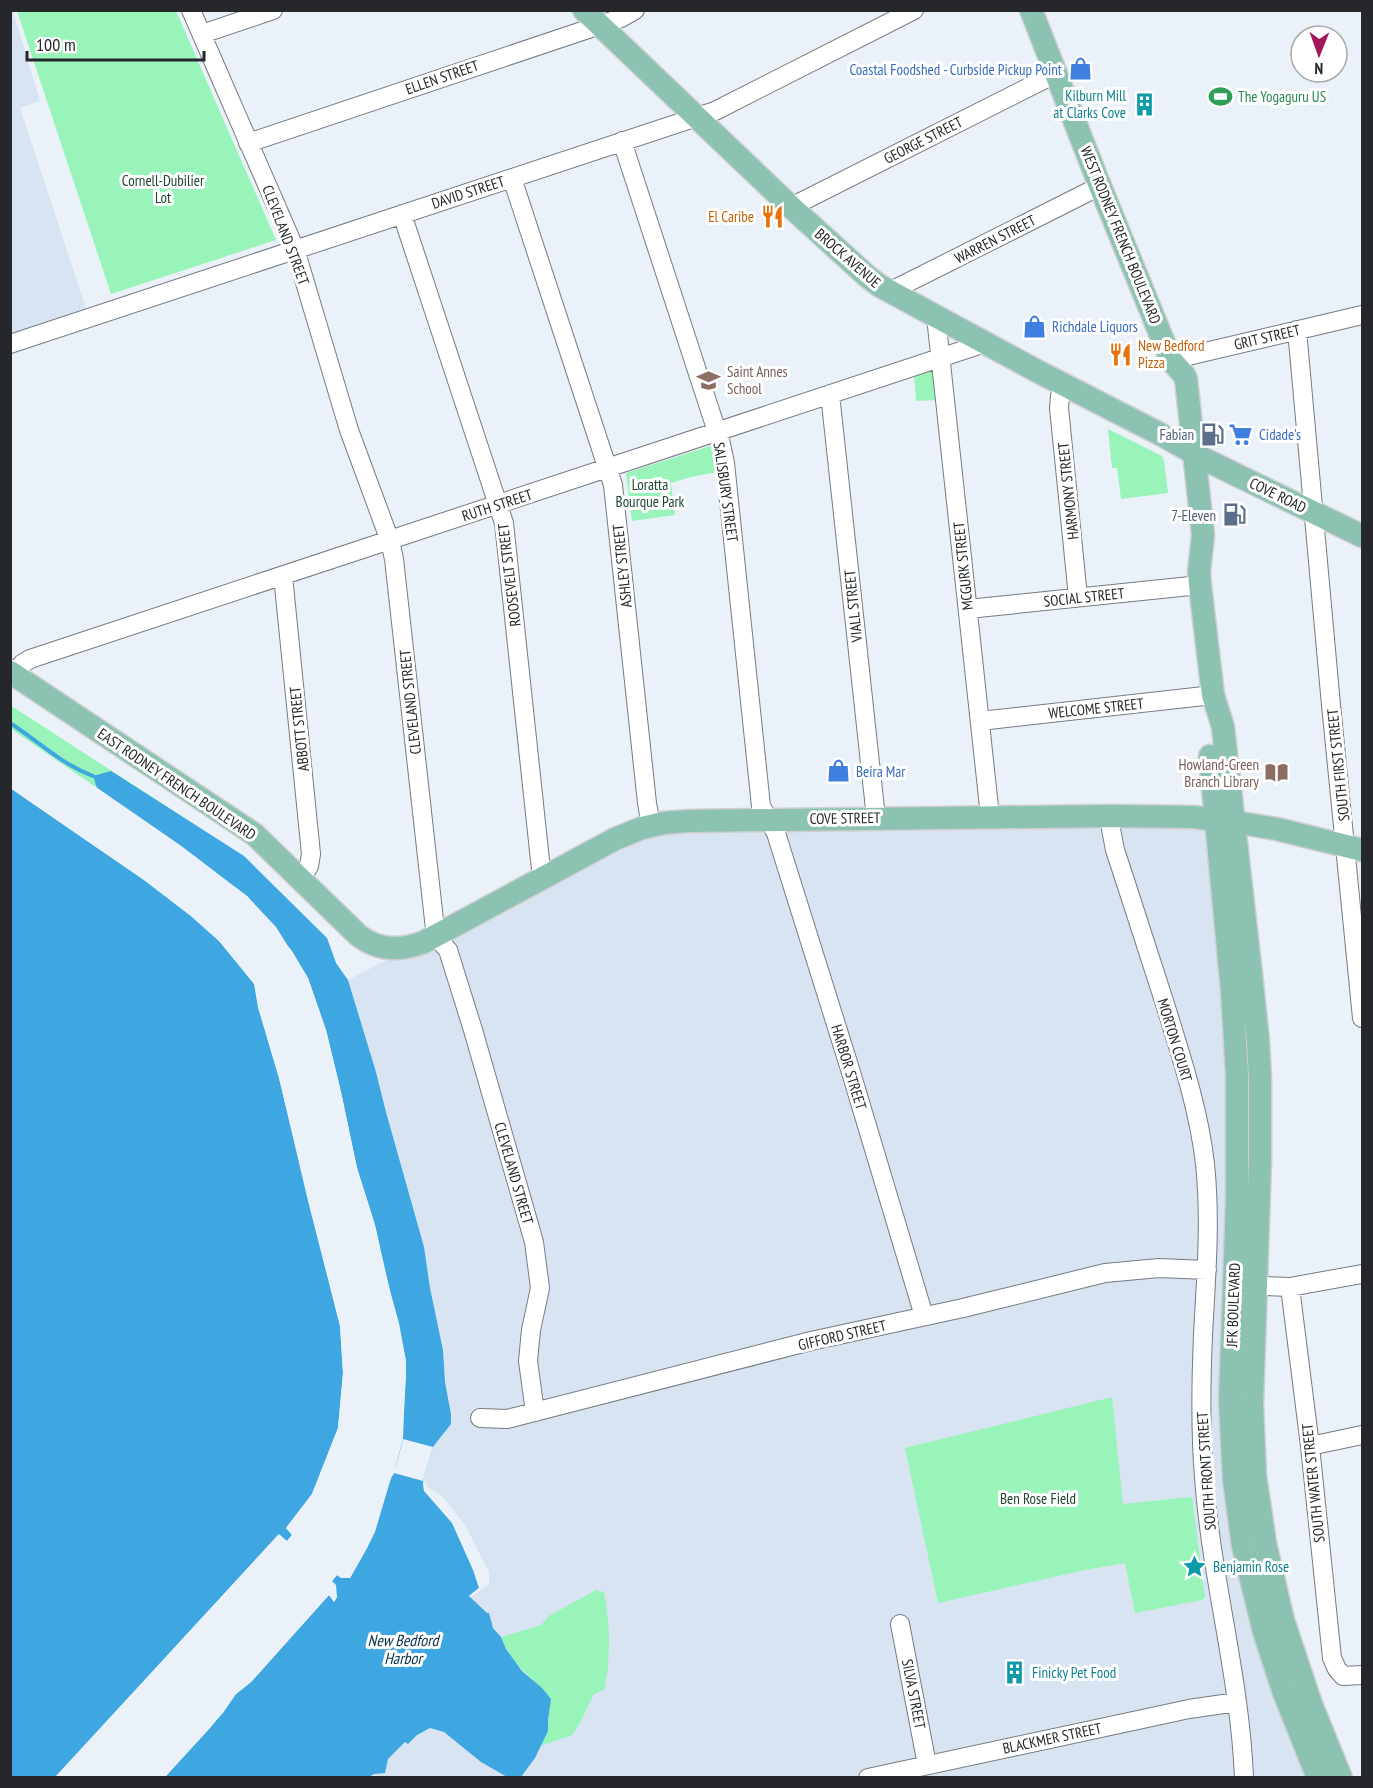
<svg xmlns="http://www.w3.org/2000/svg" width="1373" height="1788" font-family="'PT Sans Narrow',sans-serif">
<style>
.built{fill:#d8e4f1}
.green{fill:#99f4ba}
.water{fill:#3ea6e0}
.pier{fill:#eaf1f8}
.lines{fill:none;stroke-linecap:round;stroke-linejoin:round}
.stream{stroke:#3ea6e0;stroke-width:4}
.minor-casing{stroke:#757b82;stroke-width:20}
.major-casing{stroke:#cfcfd0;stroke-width:25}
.minor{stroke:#fff;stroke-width:18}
.major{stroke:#8cc2b2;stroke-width:22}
.labels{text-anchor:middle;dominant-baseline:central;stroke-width:6;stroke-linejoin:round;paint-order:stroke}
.shop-label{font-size:15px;fill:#366cbe;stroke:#fff;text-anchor:start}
.street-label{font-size:15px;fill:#25272a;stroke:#fff}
.culture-label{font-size:15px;fill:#0d838f;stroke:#fff;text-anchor:start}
.leisure-label{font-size:15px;fill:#27864d;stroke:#fff;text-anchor:start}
.park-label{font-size:15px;fill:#1d462e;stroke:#fff}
.food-label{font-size:15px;fill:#c56008;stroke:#fff;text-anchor:end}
.education-label{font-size:15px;fill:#785e54;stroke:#fff;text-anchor:start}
.service-label{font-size:15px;fill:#4e5e75;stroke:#fff;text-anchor:end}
.water-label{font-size:16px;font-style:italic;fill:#033148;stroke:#fff}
</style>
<rect width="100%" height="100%" fill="#eaf1f8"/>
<path class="built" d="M 10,11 L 13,11 L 40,101 L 20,108 L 86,308 L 11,334 Z
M 1216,820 L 1228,949 L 1230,1401 L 1318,1777 L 521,1777 L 535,1758 L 540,1746 L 548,1720 L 551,1699 L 506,1649 L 501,1637 L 493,1628 L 489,1613 L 487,1613 L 469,1596 L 423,1481 L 433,1447 L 444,1434 L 449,1400 L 445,1382 L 443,1350 L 430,1288 L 424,1247 L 386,1112 L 376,1072 L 348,980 L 634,831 Z
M 430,1728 L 444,1732 L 481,1762 L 507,1777 L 369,1778 L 374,1774 L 385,1773 L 388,1759 L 406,1741 L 409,1744 L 417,1735 Z"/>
<path class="green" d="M 17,11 L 176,11 L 276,240 L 111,294 Z
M 933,370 L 938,400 L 916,401 L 914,375 Z
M 1108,429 L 1162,456 L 1164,460 L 1168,493 L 1121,499 L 1117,468 L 1112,468 Z
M 713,445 L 718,472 L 691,477 L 671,483 L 675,515 L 632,521 L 626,473 Z
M 10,705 L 200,828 L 146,822 L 102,793 L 97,788 L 11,729 Z
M 1112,1397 L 1123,1504 L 1192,1497 L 1205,1597 L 1202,1600 L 1135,1613 L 1125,1563 L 1085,1570 L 938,1603 L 905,1448 Z
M 596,1590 L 604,1592 C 609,1618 610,1639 608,1665 C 608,1673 605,1680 605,1689 L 594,1694 L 579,1725 L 572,1735 L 540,1746 L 548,1731 L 548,1720 L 551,1699 C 532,1676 512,1667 501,1637 L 541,1625 L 549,1616 Z"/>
<path class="water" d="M 111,771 L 244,856 L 327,938 L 336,963 L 348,980 L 376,1072 L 386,1112 L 424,1247 L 430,1288 L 443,1350 L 445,1382 L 451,1414 L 451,1424 L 433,1447 L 423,1481 L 424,1491 L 440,1498 L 486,1582 L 469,1596 L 487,1613 L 489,1613 L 493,1628 L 501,1637 L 506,1649 L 522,1671 L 542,1688 L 551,1699 L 548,1720 L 548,1731 L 535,1758 L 521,1777 L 507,1777 L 481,1762 L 444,1732 L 430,1728 L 417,1735 L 408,1744 L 405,1742 L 388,1759 L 385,1773 L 374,1774 L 369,1777 L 165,1777 L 223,1713 L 236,1694 L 251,1682 L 329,1595 L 334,1602 L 337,1597 L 332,1581 L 337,1575 L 350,1578 L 367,1548 L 391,1478 L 394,1473 L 403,1439 L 406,1361 L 375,1225 L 357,1168 L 341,1092 L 326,1030 L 308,978 L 292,951 L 247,896 L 97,788 L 93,776 Z
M 10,788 L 144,880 L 191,916 L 219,941 L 255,984 L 258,1007 L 279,1078 L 308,1201 L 340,1326 L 343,1373 L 338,1428 L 312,1494 L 286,1528 L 292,1535 L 287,1541 L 278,1535 L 55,1778 L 10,1777 Z"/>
<path class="pier" d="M 10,785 L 146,878 L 193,913 L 221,939 L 257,982 L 260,1006 L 282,1077 L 311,1201 L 343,1325 L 346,1373 L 341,1429 L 314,1496 L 290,1528 L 294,1533 L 294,1537 L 288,1544 L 279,1538 L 59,1778 L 55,1777 L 279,1534 L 287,1541 L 292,1535 L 286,1528 L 312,1494 L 338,1428 L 343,1373 L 340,1326 L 279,1078 L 258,1007 L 254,984 L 219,941 L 191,916 L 144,880 L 32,803 L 11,788 Z
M 93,785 L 180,845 L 247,896 L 276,927 L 308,978 L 326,1030 L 341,1092 L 357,1168 L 375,1225 L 385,1273 L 399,1323 L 406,1361 L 406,1377 L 403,1424 L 403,1439 L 433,1447 L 423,1481 L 426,1482 L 427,1487 L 442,1496 L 465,1525 L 489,1572 L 489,1584 L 472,1596 L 469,1596 L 479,1588 L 473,1570 L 452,1523 L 424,1491 L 423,1481 L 394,1473 L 391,1478 L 375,1532 L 367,1548 L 350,1578 L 341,1578 L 337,1575 L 332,1581 L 336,1585 L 337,1597 L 334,1602 L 329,1595 L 251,1682 L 236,1694 L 211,1727 L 165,1777 L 162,1777 L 209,1725 L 234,1692 L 248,1680 L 327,1592 L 331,1592 L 334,1596 L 333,1587 L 329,1583 L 329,1579 L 336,1572 L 342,1575 L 348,1575 L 365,1547 L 372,1531 L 388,1476 L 392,1468 L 396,1466 L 403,1440 L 400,1440 L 400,1424 L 403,1377 L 403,1361 L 396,1323 L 382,1274 L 372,1226 L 354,1168 L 338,1093 L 323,1031 L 306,980 L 273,929 L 245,898 L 178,848 L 100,796 L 95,790 Z"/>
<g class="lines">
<path class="stream" d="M 10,723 C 38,741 61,764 93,776"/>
<defs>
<path id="minor" d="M 191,10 L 295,249 L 349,430 L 390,541 L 394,559 L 435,929 L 436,937 L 448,950 L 473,1030 L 534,1242 L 540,1288 L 531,1330 L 528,1361 L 535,1412
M 202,34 L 273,10
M 622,141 L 721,444 L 725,463 L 761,806 L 776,833 L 850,1069 L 924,1316
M 248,143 L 621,18 L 635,10
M 512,178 L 613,485 L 647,803 L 651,826
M 791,207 L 1055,74
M 402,214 L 504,523 L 542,879
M 889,292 L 1100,186
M 936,317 L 990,816
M 1297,330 L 1331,705 L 1362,1018
M 10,344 L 715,111 L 914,10
M 1171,360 L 1362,315
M 1065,385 L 1060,396 L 1059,408 L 1078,597
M 830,394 L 876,818
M 283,576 L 311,854 L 309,866 L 301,879
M 968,609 L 1200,585
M 13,674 L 22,664 L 30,659 L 985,343
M 980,721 L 1213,695
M 1111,816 L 1111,829 L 1115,850 C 1132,901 1148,952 1165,1004 C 1181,1056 1199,1110 1205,1164 C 1211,1221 1206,1278 1203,1335 C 1201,1382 1200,1430 1204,1477 C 1211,1578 1240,1676 1244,1778
M 1242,1285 L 1290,1287 L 1362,1274
M 1290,1287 L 1310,1446 L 1332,1658 L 1337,1669 L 1343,1676 L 1362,1675
M 480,1418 L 507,1419 L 811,1341 L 963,1308 L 1105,1273 L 1159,1268 L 1207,1270
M 1310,1446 L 1362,1435
M 900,1624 L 927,1765
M 868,1778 L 1189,1709 L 1237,1702"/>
<path id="major" d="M 584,10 L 791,207 L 868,277 L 880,286 L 1037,371 L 1160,434 L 1204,459 L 1362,536
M 1031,10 L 1100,186 L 1171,360 L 1184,375 L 1186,379 L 1203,535 L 1199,572 L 1200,585 L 1213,695 L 1223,727 L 1251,974 L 1258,1040 L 1260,1079 L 1260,1160 L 1252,1404 L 1255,1475 L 1265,1543 L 1283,1620 L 1311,1704 L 1341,1778
M 10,672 L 254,834 L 358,935 C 378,951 401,951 424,942 L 615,839 L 642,828 L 663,823 L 690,821 L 1111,816 L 1193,817 L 1234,822 L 1277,829 L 1362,850
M 1210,756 L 1232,991 L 1237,1074 L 1237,1199 L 1230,1401 L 1234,1480 L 1243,1546 L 1264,1632 L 1284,1693 L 1318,1778"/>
</defs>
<use href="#minor" class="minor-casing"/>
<use href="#major" class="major-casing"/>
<use href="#minor" class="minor"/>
<use href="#major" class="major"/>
</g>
<defs>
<symbol id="shop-bare" viewBox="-9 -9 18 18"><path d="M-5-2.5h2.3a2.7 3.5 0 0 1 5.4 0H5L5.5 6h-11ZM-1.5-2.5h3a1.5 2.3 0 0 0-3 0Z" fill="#3f7fe0" stroke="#fff" stroke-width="2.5" paint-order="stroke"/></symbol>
<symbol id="stadium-bare" viewBox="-9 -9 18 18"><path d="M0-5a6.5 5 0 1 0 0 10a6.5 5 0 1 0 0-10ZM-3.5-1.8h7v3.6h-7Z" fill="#2e9e5b" stroke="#fff" stroke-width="2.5" paint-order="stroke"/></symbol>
<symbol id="building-bare" viewBox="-9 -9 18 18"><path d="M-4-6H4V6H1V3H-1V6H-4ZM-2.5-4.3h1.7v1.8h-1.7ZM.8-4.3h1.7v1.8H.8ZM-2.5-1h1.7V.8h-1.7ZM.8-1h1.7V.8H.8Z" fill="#0f9aa8" stroke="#fff" stroke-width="2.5" paint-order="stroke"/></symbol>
<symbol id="restaurant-bare" viewBox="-9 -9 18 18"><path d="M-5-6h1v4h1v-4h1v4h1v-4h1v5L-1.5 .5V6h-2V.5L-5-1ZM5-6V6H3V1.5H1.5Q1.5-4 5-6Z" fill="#e8710a" stroke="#fff" stroke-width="2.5" paint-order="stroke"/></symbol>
<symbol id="school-bare" viewBox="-9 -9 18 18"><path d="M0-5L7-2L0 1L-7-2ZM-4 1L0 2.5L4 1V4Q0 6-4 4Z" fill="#8d6e63" stroke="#fff" stroke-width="2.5" paint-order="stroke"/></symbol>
<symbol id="fuel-bare" viewBox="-9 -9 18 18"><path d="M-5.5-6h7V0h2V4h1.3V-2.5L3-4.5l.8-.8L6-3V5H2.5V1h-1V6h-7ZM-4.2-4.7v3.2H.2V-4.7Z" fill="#5c6f8a" stroke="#fff" stroke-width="2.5" paint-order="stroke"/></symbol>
<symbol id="supermarket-bare" viewBox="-9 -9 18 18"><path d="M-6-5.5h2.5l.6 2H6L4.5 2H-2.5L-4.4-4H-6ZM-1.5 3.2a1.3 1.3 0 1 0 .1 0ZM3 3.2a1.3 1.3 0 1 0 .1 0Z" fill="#3f7fe0" stroke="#fff" stroke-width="2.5" paint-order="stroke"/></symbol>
<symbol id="library-bare" viewBox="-9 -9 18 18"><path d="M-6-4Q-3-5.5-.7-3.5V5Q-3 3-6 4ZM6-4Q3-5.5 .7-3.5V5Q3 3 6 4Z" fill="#8d6e63" stroke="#fff" stroke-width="2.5" paint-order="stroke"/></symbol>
<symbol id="sight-bare" viewBox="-9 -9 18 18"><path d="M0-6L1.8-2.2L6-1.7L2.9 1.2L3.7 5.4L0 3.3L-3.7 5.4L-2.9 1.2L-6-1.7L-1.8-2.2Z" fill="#0f9aa8" stroke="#fff" stroke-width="2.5" paint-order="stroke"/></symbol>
</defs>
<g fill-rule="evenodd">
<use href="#shop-bare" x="1064" y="52" width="33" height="33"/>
<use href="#stadium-bare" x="1204" y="80" width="33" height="33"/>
<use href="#building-bare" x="1128" y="88" width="33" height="33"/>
<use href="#restaurant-bare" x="756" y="200" width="33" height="33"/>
<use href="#shop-bare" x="1018" y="310" width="33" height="33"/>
<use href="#restaurant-bare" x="1104" y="338" width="33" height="33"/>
<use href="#school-bare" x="692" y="364" width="33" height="33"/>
<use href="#fuel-bare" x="1196" y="418" width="33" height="33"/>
<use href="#supermarket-bare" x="1224" y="418" width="33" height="33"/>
<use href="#fuel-bare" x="1218" y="498" width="33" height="33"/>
<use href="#shop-bare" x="822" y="754" width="33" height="33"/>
<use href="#library-bare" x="1260" y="756" width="33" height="33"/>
<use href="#sight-bare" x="1178" y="1550" width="33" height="33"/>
<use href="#building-bare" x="998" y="1656" width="33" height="33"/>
</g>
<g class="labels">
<g class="shop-label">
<text x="1062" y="69" text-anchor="end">Coastal Foodshed - Curbside Pickup Point</text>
<text x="1052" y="326">Richdale Liquors</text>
<text x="1259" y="434">Cidade's</text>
<text x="856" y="771">Beira Mar</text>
</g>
<g class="street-label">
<text transform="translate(442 77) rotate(-19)">ELLEN STREET</text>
<text transform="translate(923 140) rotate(-27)">GEORGE STREET</text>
<text transform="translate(468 192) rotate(-18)">DAVID STREET</text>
<text transform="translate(286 235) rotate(69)">CLEVELAND STREET</text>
<text transform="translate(1121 235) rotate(68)">WEST RODNEY FRENCH BOULEVARD</text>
<text transform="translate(995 239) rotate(-27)">WARREN STREET</text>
<text transform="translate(848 258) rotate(41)">BROCK AVENUE</text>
<text transform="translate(1267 337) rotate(-13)">GRIT STREET</text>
<text transform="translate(1068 491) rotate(-96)">HARMONY STREET</text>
<text transform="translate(726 492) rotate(82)">SALISBURY STREET</text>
<text transform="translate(1278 495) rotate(26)">COVE ROAD</text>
<text transform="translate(497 505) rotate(-18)">RUTH STREET</text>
<text transform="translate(622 566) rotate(-96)">ASHLEY STREET</text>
<text transform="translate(963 566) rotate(-96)">MCGURK STREET</text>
<text transform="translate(509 575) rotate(-97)">ROOSEVELT STREET</text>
<text transform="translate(1084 597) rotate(-6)">SOCIAL STREET</text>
<text transform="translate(853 606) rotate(-96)">VIALL STREET</text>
<text transform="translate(410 702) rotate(-96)">CLEVELAND STREET</text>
<text transform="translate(1096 708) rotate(-6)">WELCOME STREET</text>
<text transform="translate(299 729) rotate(-96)">ABBOTT STREET</text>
<text transform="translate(1338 765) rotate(-96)">SOUTH FIRST STREET</text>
<text transform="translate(177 784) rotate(34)">EAST RODNEY FRENCH BOULEVARD</text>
<text transform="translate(845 818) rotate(-1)">COVE STREET</text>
<text transform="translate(1175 1040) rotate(73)">MORTON COURT</text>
<text transform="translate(849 1067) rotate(73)">HARBOR STREET</text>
<text transform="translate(514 1173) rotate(74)">CLEVELAND STREET</text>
<text transform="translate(1233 1305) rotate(-88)">JFK BOULEVARD</text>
<text transform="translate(842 1335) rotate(-13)">GIFFORD STREET</text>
<text transform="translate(1206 1471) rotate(-94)">SOUTH FRONT STREET</text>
<text transform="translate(1313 1483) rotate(-96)">SOUTH WATER STREET</text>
<text transform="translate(914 1694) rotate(79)">SILVA STREET</text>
<text transform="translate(1052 1738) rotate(-12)">BLACKMER STREET</text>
</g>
<g class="culture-label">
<text x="1126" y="95" text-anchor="end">Kilburn Mill<tspan x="1126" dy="17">at Clarks Cove</tspan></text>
<text x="1213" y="1566">Benjamin Rose</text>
<text x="1032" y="1672">Finicky Pet Food</text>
</g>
<g class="leisure-label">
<text x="1238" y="96">The Yogaguru US</text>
</g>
<g class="park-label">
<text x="163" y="180">Cornell-Dubilier<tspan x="163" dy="17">Lot</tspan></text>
<text x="650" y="484">Loratta<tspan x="650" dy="17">Bourque Park</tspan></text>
<text x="1038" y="1498">Ben Rose Field</text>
</g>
<g class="food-label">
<text x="754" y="216">El Caribe</text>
<text x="1138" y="345" text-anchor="start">New Bedford<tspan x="1138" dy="17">Pizza</tspan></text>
</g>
<g class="education-label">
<text x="727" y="371">Saint Annes<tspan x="727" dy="17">School</tspan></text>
<text x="1259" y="764" text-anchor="end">Howland-Green<tspan x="1259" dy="17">Branch Library</tspan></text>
</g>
<g class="service-label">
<text x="1194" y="434">Fabian</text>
<text x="1216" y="515">7-Eleven</text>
</g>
<g class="water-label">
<text x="403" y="1640">New Bedford<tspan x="403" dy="18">Harbor</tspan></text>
</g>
</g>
<rect width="1373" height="1788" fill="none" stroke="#25272a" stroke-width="24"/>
<g transform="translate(1319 54) rotate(181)"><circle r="28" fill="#ffffff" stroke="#a8a9aa" stroke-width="1.5"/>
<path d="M0-4.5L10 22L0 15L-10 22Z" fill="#a4175d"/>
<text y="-9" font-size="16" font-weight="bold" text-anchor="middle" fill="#25272a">N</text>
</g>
<path d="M27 51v9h177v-9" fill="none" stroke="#25272a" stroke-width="3"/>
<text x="36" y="51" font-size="18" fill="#25272a" stroke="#ffffff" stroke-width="4.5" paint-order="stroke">100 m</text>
</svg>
